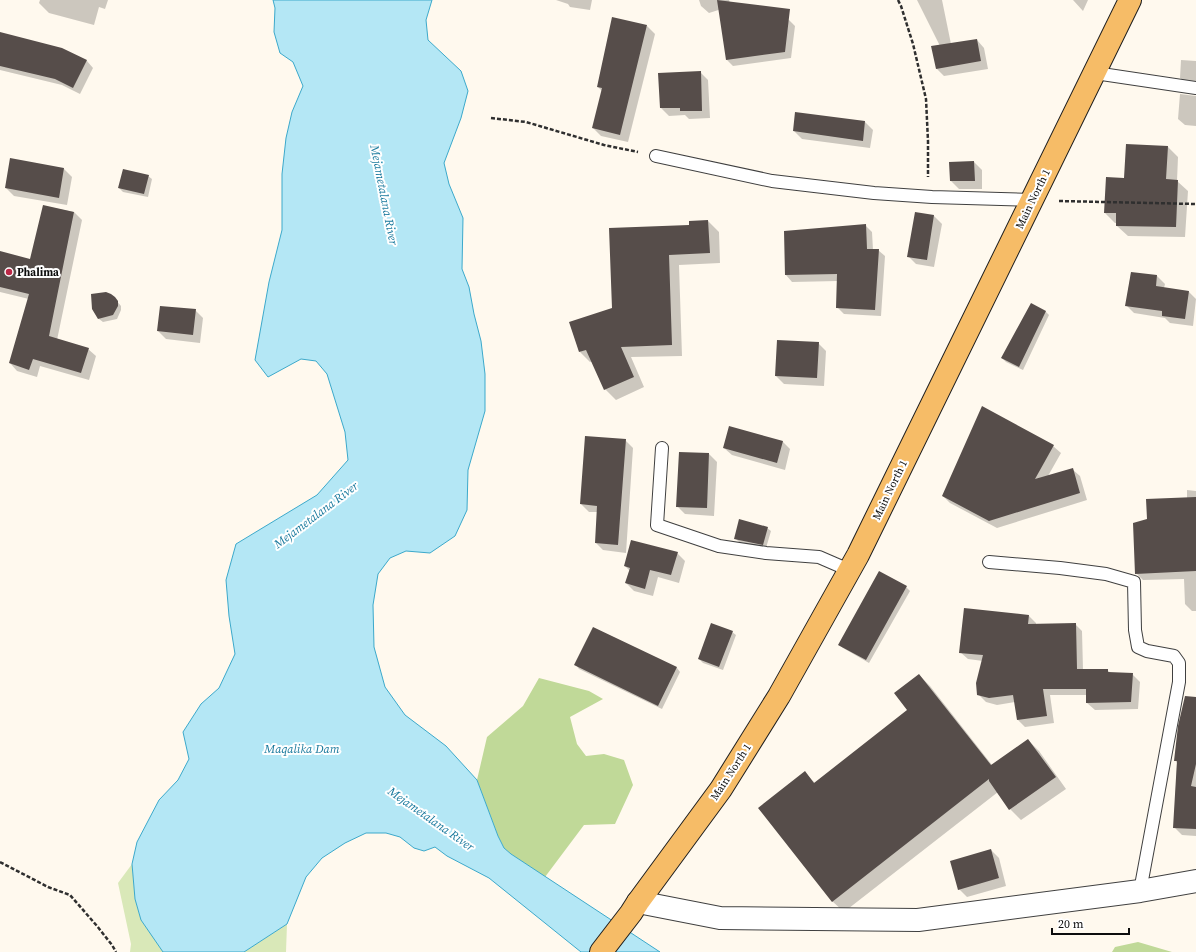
<svg xmlns="http://www.w3.org/2000/svg" width="1196" height="952" font-family="'Source Serif 4',serif">
<style>
.green{fill:#d9e8b8}
.forest{fill:#c0d998}
.water{fill:#b4e7f5;stroke:#3ca9cb}
.shadow{fill:#0003}
.building{fill:#564d4a}
.lines{fill:none;stroke-linecap:round;stroke-linejoin:round}
.service-casing{stroke:#404040;stroke-width:14}
.minor-casing{stroke:#404040;stroke-width:24}
.primary-casing{stroke:#1e1e1e;stroke-width:24}
.path{stroke:#2f2f2f;stroke-width:2.5;stroke-dasharray:4 2;stroke-linecap:butt}
.service{stroke:#fff;stroke-width:12}
.minor{stroke:#fff;stroke-width:22}
.primary{stroke:#f6bc67;stroke-width:22}
.poi-dot{fill:#bb2847;stroke:#fff;stroke-width:1.5}
.labels{text-anchor:middle;dominant-baseline:central;stroke-width:4;stroke-linejoin:round;paint-order:stroke}
.street-label{font-size:11px;fill:#0d0d0d;stroke:#fff}
.poi-label{font-size:11px;font-weight:bold;fill:#0d0d0d;stroke:#fff;text-anchor:start}
.water-label{font-size:12px;font-style:italic;fill:#19799d;stroke:#fff}
</style>
<rect width="100%" height="100%" fill="#fff9ee"/>
<path class="green" d="M 132,864 L 135,899 L 141,920 L 163,951 L 165,952 L 130,952 L 131,944 L 118,883 Z
M 287,924 L 286,952 L 244,952 Z"/>
<path class="forest" d="M 539,678 L 589,691 L 603,699 L 570,717 L 577,744 L 586,756 L 604,754 L 624,760 L 633,785 L 615,824 L 584,825 L 545,877 L 511,854 L 504,848 L 498,836 L 477,780 L 487,737 L 523,706 Z
M 1138,942 L 1172,952 L 1112,952 L 1115,947 Z"/>
<path class="water" d="M 273,0 L 432,0 L 426,20 L 428,40 L 461,71 L 468,91 L 461,118 L 444,163 L 449,184 L 463,218 L 462,269 L 469,287 L 474,314 L 481,341 L 485,374 L 485,411 L 468,470 L 467,510 L 455,536 L 430,553 L 406,551 L 390,558 L 378,574 L 373,605 L 374,647 L 385,687 L 405,715 L 446,746 L 477,780 L 498,836 L 504,848 L 511,854 L 660,952 L 581,952 L 489,878 L 447,856 L 435,847 L 424,851 L 414,848 L 400,837 L 386,833 L 366,833 L 345,843 L 322,858 L 306,877 L 287,924 L 244,952 L 163,952 L 141,920 L 135,899 L 132,864 L 137,842 L 159,800 L 178,780 L 189,759 L 183,732 L 201,704 L 219,688 L 235,654 L 229,616 L 226,580 L 236,544 L 317,495 L 348,460 L 345,432 L 327,374 L 316,361 L 301,359 L 268,377 L 255,360 L 269,282 L 282,230 L 282,174 L 286,138 L 292,112 L 303,86 L 293,62 L 280,53 L 274,32 L 275,8 Z"/>
<path class="shadow" d="M 40,0 L 108,0 L 105,9 L 99,7 L 94,25 L 49,13 L 39,3 Z
M 556,0 L 592,0 L 590,10 L 570,7 L 568,4 Z
M 699,0 L 729,0 L 731,6 L 709,13 L 701,6 Z
M 917,0 L 942,0 L 951,44 L 977,40 L 984,48 L 988,69 L 944,76 L 937,69 L 940,46 Z
M 1073,0 L 1088,0 L 1083,11 Z
M 789,20 L 795,26 L 791,58 L 733,66 L 727,60 L 722,28 Z
M 647,26 L 655,34 L 628,142 L 601,136 L 593,128 L 602,91 L 598,87 Z
M 0,33 L 87,61 L 93,68 L 80,94 L 62,85 L 0,70 Z
M 1181,60 L 1196,61 L 1196,86 L 1187,84 L 1180,78 Z
M 700,72 L 708,80 L 710,118 L 689,119 L 685,115 L 669,116 L 661,108 Z
M 1180,94 L 1196,96 L 1196,126 L 1185,125 L 1178,119 Z
M 865,122 L 873,130 L 870,148 L 802,139 L 794,131 Z
M 1127,145 L 1168,147 L 1178,157 L 1177,181 L 1188,191 L 1185,237 L 1128,236 L 1117,226 L 1117,223 L 1115,223 L 1105,213 L 1125,179 Z
M 11,159 L 64,169 L 72,177 L 67,205 L 14,196 L 6,188 Z
M 974,162 L 982,170 L 982,189 L 959,189 L 951,181 Z
M 148,176 L 152,179 L 148,197 L 123,192 L 119,188 Z
M 44,206 L 74,212 L 82,220 L 57,340 L 88,349 L 96,356 L 89,380 L 40,366 L 37,377 L 17,371 L 10,363 L 29,299 L 0,292 L 0,252 L 31,260 Z
M 916,213 L 934,216 L 942,224 L 934,267 L 916,264 L 908,256 Z
M 708,221 L 719,232 L 720,263 L 679,265 L 682,356 L 631,357 L 644,387 L 616,400 L 605,389 L 593,361 L 590,362 L 580,352 L 613,309 L 690,226 Z
M 865,225 L 872,232 L 873,250 L 878,250 L 885,256 L 881,316 L 844,314 L 837,307 L 838,281 L 792,282 L 786,275 Z
M 1131,273 L 1157,276 L 1165,284 L 1164,288 L 1189,292 L 1196,299 L 1193,326 L 1170,323 L 1165,318 L 1134,313 L 1126,305 Z
M 115,299 L 121,306 L 121,310 L 117,319 L 103,322 L 99,319 Z
M 195,310 L 203,318 L 200,343 L 166,339 L 158,331 Z
M 1045,311 L 1049,315 L 1023,370 L 1006,362 L 1002,358 Z
M 818,343 L 826,351 L 824,386 L 784,384 L 776,376 Z
M 625,440 L 633,448 L 626,553 L 603,550 L 596,543 L 598,512 L 589,512 L 581,504 Z
M 782,441 L 790,449 L 785,470 L 732,455 L 724,448 Z
M 1053,446 L 1061,453 L 1048,476 L 1072,469 L 1080,476 L 1087,500 L 997,528 L 950,503 L 943,496 Z
M 709,454 L 717,462 L 714,516 L 685,514 L 677,506 Z
M 1187,490 L 1196,491 L 1196,611 L 1192,611 L 1185,604 L 1184,579 L 1143,580 L 1136,573 L 1148,520 L 1187,498 Z
M 767,528 L 771,531 L 766,548 L 739,542 L 735,538 Z
M 677,553 L 685,561 L 679,583 L 658,577 L 653,596 L 634,591 L 626,583 L 630,571 L 625,566 Z
M 906,587 L 910,591 L 869,663 L 843,648 L 839,645 Z
M 1029,616 L 1036,623 L 1036,625 L 1075,624 L 1082,631 L 1083,670 L 1107,670 L 1111,673 L 1132,674 L 1140,682 L 1138,709 L 1095,710 L 1087,703 L 1087,695 L 1050,695 L 1054,723 L 1025,727 L 1018,720 L 1015,702 L 997,705 L 986,702 L 978,694 L 983,661 L 968,659 L 960,652 Z
M 594,628 L 677,668 L 680,672 L 662,709 L 579,669 L 576,665 Z
M 732,632 L 736,635 L 723,670 L 703,663 L 699,659 Z
M 919,675 L 930,686 L 992,765 L 1028,740 L 1039,751 L 1066,789 L 1021,820 L 1010,809 L 998,792 L 844,912 L 832,901 L 805,773 L 815,783 L 908,710 Z
M 1196,722 L 1196,836 L 1182,835 L 1174,827 L 1177,763 L 1175,760 Z
M 991,850 L 999,858 L 1006,886 L 967,897 L 959,889 Z"/>
<path class="building" d="M 717,0 L 790,9 L 785,52 L 726,60 Z
M 612,17 L 647,25 L 620,135 L 592,128 L 602,88 L 597,87 Z
M 0,32 L 62,48 L 87,60 L 73,88 L 55,79 L 0,66 Z
M 977,39 L 981,61 L 936,69 L 931,46 Z
M 701,71 L 702,111 L 680,111 L 680,108 L 660,108 L 658,73 Z
M 795,112 L 865,121 L 863,141 L 793,131 Z
M 1126,144 L 1168,146 L 1166,179 L 1178,180 L 1176,227 L 1116,226 L 1116,213 L 1104,213 L 1106,177 L 1124,178 Z
M 10,158 L 64,168 L 59,198 L 5,188 Z
M 974,161 L 975,181 L 950,181 L 949,162 Z
M 123,169 L 149,175 L 144,194 L 118,188 Z
M 43,205 L 74,212 L 49,336 L 89,348 L 81,373 L 33,359 L 29,370 L 9,363 L 29,294 L 0,287 L 0,251 L 30,259 Z
M 915,212 L 934,215 L 927,260 L 907,257 Z
M 708,220 L 710,253 L 669,255 L 672,345 L 621,347 L 634,377 L 604,390 L 586,350 L 579,352 L 569,322 L 612,308 L 609,228 L 689,225 L 689,221 Z
M 866,224 L 867,249 L 879,249 L 875,310 L 836,308 L 837,274 L 785,275 L 784,231 Z
M 1131,272 L 1157,275 L 1156,286 L 1189,291 L 1185,319 L 1162,316 L 1162,311 L 1125,306 Z
M 106,292 L 111,294 L 115,297 L 118,301 L 118,306 L 113,315 L 98,319 L 92,309 L 91,294 Z
M 1031,303 L 1046,311 L 1019,367 L 1001,358 Z
M 160,306 L 196,309 L 193,335 L 157,331 Z
M 777,340 L 819,342 L 817,378 L 775,376 Z
M 982,406 L 1054,445 L 1035,479 L 1073,468 L 1080,493 L 989,521 L 942,496 Z
M 729,426 L 783,441 L 777,463 L 723,448 Z
M 585,436 L 626,439 L 618,545 L 595,543 L 597,506 L 580,504 Z
M 679,452 L 709,453 L 707,508 L 676,507 Z
M 1196,497 L 1196,571 L 1135,574 L 1133,523 L 1147,519 L 1146,499 Z
M 739,519 L 768,527 L 763,545 L 734,539 Z
M 631,540 L 678,552 L 671,575 L 650,570 L 645,589 L 625,583 L 630,568 L 624,566 Z
M 879,571 L 907,586 L 866,660 L 838,645 Z
M 964,608 L 1029,615 L 1028,624 L 1076,623 L 1077,669 L 1108,669 L 1108,672 L 1133,673 L 1131,702 L 1086,703 L 1086,689 L 1043,689 L 1047,716 L 1017,720 L 1013,695 L 989,698 L 977,695 L 976,683 L 983,655 L 959,653 Z
M 711,623 L 733,631 L 719,667 L 698,659 Z
M 593,627 L 677,667 L 658,706 L 574,665 Z
M 919,674 L 991,765 L 1028,739 L 1056,777 L 1009,810 L 989,781 L 989,779 L 832,902 L 758,808 L 805,771 L 814,783 L 907,710 L 894,693 Z
M 1185,696 L 1196,697 L 1196,764 L 1191,786 L 1196,787 L 1196,829 L 1173,828 L 1177,761 L 1174,761 L 1178,726 Z
M 991,849 L 999,878 L 958,890 L 950,861 Z"/>
<g class="lines">
<defs>
<path id="service" d="M 1095,73 L 1196,88
M 656,156 L 772,181 L 874,193 L 932,197 L 1032,200
M 662,448 L 657,525 L 719,546 L 766,553 L 819,557 L 849,570
M 989,562 L 1060,568 L 1106,574 L 1134,582 L 1135,630 L 1138,647 L 1147,651 L 1174,656 L 1179,663 L 1179,682 L 1140,891"/>
<path id="minor" d="M 638,902 L 720,918 L 918,920 L 1140,891 L 1196,881"/>
<path id="primary" d="M 601,952 L 631,913 L 638,902 L 721,789 L 779,696 L 858,555 L 1130,0"/>
</defs>
<use href="#service" class="service-casing"/>
<use href="#minor" class="minor-casing"/>
<use href="#primary" class="primary-casing"/>
<path class="path" d="M 898,0 L 901,6 L 913,44 L 926,99 L 928,141 L 928,177
M 491,118 L 526,122 L 604,145 L 638,152
M 1059,201 L 1196,204
M 0,862 L 48,887 L 70,895 L 97,926 L 112,945 L 116,952"/>
<use href="#service" class="service"/>
<use href="#minor" class="minor"/>
<use href="#primary" class="primary"/>
</g>
<circle class="poi-dot" cx="9" cy="272" r="4"/>
<g class="labels">
<g class="street-label">
<text transform="translate(1033 199) rotate(-64)">Main North 1</text>
<text transform="translate(890 490) rotate(-64)">Main North 1</text>
<text transform="translate(731 772) rotate(-57)">Main North 1</text>
</g>
<g class="poi-label">
<text x="17" y="272">Phalima</text>
</g>
<g class="water-label">
<text transform="translate(384 195) rotate(79)">Mejametalana River</text>
<text transform="translate(316 515) rotate(-37)">Mejametalana River</text>
<text x="302" y="749">Maqalika Dam</text>
<text transform="translate(431 819) rotate(35)">Mejametalana River</text>
</g>
</g>
<path d="M1052 928v6h77v-6" fill="none" stroke="#0d0d0d" stroke-width="2"/>
<text x="1058" y="928" font-size="12" fill="#0d0d0d" stroke="#ffffff" stroke-width="3" paint-order="stroke">20 m</text>
</svg>
